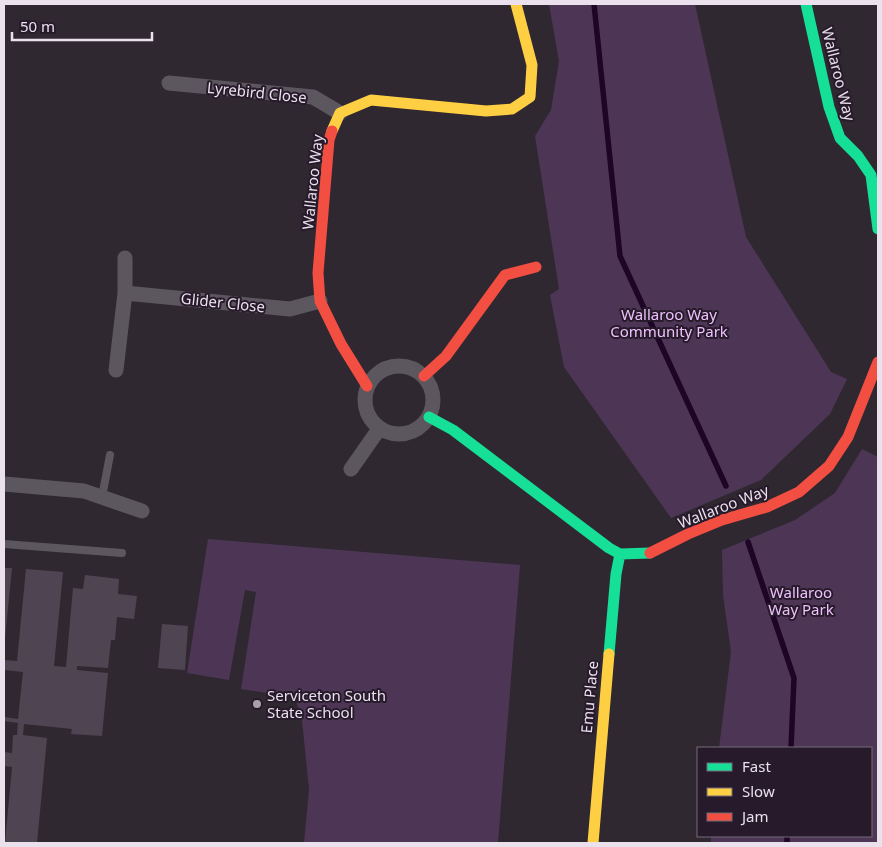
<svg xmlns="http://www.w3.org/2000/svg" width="882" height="847" font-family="'Noto Sans',sans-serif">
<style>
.green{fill:#4d3655}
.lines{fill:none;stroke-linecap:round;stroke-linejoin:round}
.stream{stroke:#1e0426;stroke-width:5.5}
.building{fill:#4f4552}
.lane{stroke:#5c575e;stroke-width:8}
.street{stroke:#5c575e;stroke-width:15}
.fast{stroke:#16e098;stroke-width:11}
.slow{stroke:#ffcf43;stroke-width:11}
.jam{stroke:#f24e42;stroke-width:11}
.poi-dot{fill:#a9a0ab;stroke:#271a2b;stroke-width:2}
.labels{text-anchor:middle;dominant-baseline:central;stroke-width:4;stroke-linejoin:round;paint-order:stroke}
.street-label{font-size:15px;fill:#eae1ed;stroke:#271a2b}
.park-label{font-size:15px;fill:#edc1fc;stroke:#271a2b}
.poi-label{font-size:15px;fill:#eae1ed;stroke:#271a2b;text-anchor:start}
</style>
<rect width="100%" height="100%" fill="#2f2831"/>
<path class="green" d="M 549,4 L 695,4 L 746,237 L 831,372 L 847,379 L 830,414 L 761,480 L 671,518 L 564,367 L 550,295 L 559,289 L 535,136 L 551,110 L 559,61 Z
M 862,449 L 878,457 L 878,843 L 711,843 L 711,836 L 871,836 L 871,748 L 719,748 L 731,652 L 723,595 L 722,550 L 795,520 L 835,493 Z
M 208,539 L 520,565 L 498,843 L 304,843 L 309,789 L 302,720 L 295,697 L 241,689 L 256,592 L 245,590 L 229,680 L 187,673 Z"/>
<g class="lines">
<path class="stream" d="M 594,4 L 620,256 L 726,486
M 748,542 L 794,678 L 791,748
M 787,843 L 787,836"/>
</g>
<path class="building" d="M 4,568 L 12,568 L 5,638 L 4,638 Z
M 26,569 L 63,572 L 54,666 L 66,667 L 73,588 L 83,589 L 85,575 L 119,579 L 118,594 L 137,596 L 134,619 L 117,617 L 115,640 L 111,640 L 108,668 L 77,666 L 77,670 L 108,673 L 102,736 L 71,734 L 72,729 L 24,724 L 23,735 L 47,738 L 37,843 L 5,843 L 12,767 L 4,766 L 4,752 L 12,753 L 13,735 L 17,735 L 18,723 L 4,721 L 4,717 L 18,719 L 23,672 L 4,670 L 4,660 L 17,661 Z
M 162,624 L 188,626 L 185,670 L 158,668 Z"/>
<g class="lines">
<path class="lane" d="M 102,497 L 110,455
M 4,544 L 122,553"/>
<path class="street" d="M 169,83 L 313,97 L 340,113
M 125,293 L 290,309 L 320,301
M365 400a34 34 0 1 1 68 0a34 34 0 1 1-68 0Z
M 116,370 L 125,293 L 125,258
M 351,469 L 379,429
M 4,484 L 84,491 L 142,511"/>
<path class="fast" d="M 806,4 L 829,107 L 840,138 L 858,156 L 871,175 L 878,229
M 429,417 L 453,430 L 609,548 L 620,554 L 650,553
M 609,654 L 616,574 L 620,554"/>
<path class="slow" d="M 332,131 L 340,113 L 371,100 L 486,111 L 512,109 L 530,97 L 532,65 L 516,4
M 593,843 L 609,654"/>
<path class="jam" d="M 332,131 L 329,140 L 318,273 L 320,301 L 341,344 L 367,386
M 424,376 L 446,356 L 505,275 L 536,267
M 650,553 L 688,534 L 722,520 L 767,507 L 799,492 L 829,466 L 848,437 L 878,362"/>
</g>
<circle class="poi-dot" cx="257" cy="704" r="5"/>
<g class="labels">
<g class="street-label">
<text transform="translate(839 74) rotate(76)">Wallaroo Way</text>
<text transform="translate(257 92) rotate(6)">Lyrebird Close</text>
<text transform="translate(312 182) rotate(-84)">Wallaroo Way</text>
<text transform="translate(223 302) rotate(6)">Glider Close</text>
<text transform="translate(723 506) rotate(-21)">Wallaroo Way</text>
<text transform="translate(589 697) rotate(-85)">Emu Place</text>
</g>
<g class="park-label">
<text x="669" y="314">Wallaroo Way<tspan x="669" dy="17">Community Park</tspan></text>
<text x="801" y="592">Wallaroo<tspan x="801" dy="17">Way Park</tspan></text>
</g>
<g class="poi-label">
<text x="267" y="695">Serviceton South<tspan x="267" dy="17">State School</tspan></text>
</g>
</g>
<rect width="882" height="847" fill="none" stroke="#eae1ed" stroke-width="10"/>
<rect x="697" y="747" width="175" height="90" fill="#271a2b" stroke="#756a79"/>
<rect x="707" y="763" width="25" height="8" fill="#16e098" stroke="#756a79"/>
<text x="742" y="772" font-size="15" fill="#eae1ed">Fast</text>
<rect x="707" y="788" width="25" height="8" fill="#ffcf43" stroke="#756a79"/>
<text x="742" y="797" font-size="15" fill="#eae1ed">Slow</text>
<rect x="707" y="813" width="25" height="8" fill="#f24e42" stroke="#756a79"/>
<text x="742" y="822" font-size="15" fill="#eae1ed">Jam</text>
<path d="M12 32v8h140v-8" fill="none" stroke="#eae1ed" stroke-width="2.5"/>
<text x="20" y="32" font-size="15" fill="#eae1ed" stroke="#271a2b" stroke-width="4" paint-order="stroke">50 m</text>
</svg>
